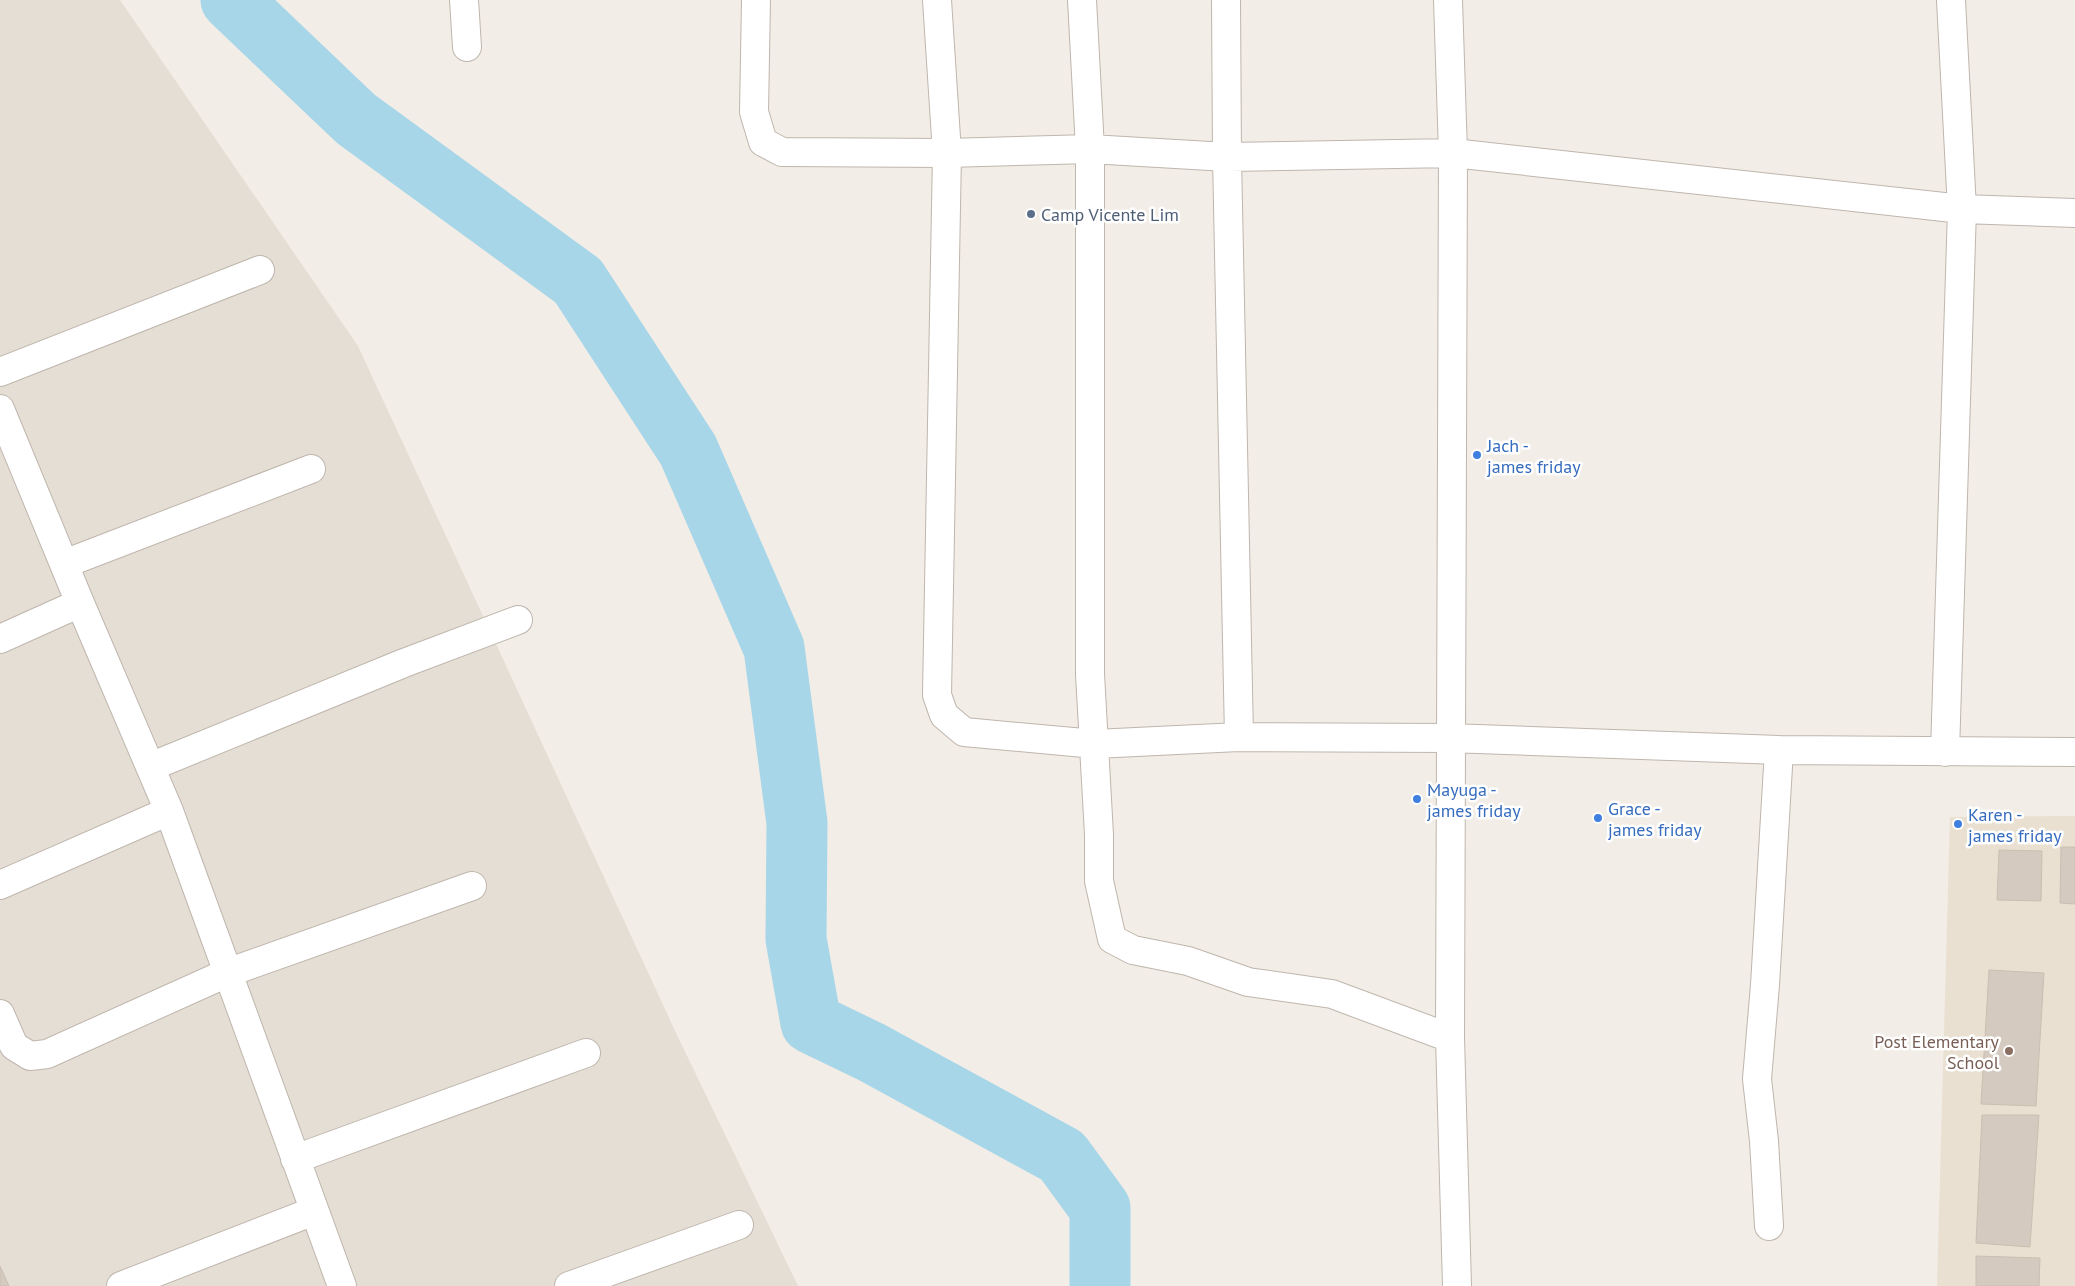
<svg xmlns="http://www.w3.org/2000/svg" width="2075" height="1286" font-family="'PT Sans',sans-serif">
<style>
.residential{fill:#e5ded5}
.education{fill:#eae0d1}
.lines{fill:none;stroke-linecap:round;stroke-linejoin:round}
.river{stroke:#a7d6e9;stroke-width:61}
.building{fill:#d5cac0;stroke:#ccbeb1}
.minor-casing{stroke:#bfb6ad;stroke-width:30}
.minor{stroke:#fff;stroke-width:28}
.service-dot{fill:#5c6f8a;stroke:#fff;stroke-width:2}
.shop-dot{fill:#3f7fe0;stroke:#fff;stroke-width:2}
.education-dot{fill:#8d6e63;stroke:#fff;stroke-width:2}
.labels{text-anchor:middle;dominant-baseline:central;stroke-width:5;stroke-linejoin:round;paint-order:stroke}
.service-label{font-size:18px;fill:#4e5e75;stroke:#fff;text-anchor:start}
.shop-label{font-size:18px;fill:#366cbe;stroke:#fff;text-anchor:start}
.education-label{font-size:18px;fill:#785e54;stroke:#fff;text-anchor:end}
</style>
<rect width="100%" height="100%" fill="#f2ede6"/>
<path class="residential" d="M 0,0 L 120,0 L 358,346 L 677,1035 L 798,1286 L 0,1286 Z"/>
<path class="education" d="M 2075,816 L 2075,1286 L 1937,1286 L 1950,817 Z"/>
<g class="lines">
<path class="river" d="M 231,0 L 356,119 L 578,281 L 688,450 L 774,648 L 797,823 L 796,939 L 811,1023 L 871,1052 L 1062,1156 L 1100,1208 L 1100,1286"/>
</g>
<path class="building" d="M 2061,847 L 2075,847 L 2075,904 L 2060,903 Z
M 1999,850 L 2042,851 L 2041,901 L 1997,900 Z
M 1989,970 L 2044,973 L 2036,1106 L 1981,1104 Z
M 1982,1115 L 2039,1115 L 2030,1247 L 1976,1243 Z
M 1976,1256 L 2040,1258 L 2039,1286 L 1976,1286 Z
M 0,1266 L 9,1286 L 0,1286 Z"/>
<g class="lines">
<defs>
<path id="minor" d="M 464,0 L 467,47
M 756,0 L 754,112 L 763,142 L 782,152 L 947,153 L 1090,149 L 1227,157 L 1453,153 L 1962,209 L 2075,213
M 937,0 L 947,153 L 937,695 L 944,715 L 964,732 L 1095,744 L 1239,737 L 1450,738 L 1779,750 L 2075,752
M 1082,0 L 1090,149 L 1090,674 L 1099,835 L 1099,881 L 1112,939 L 1133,950 L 1188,961 L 1248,982 L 1332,994 L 1450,1038
M 1226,0 L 1227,157 L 1239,737
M 1448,0 L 1453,153 L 1450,1038 L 1457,1286
M 0,372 L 260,270
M 0,409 L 80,603 L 169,811 L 342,1286
M 64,564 L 311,469
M 0,639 L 80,603
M 1945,752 L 1962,209 L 1951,0
M 150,767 L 404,663 L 518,620
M 0,885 L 169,811
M 0,1014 L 14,1046 L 30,1056 L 47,1054 L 227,973 L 472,886
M 295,1159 L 586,1053
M 1769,1226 L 1764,1141 L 1757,1079 L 1765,985 L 1779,750
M 121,1286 L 314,1211
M 569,1286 L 739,1225"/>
</defs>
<use href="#minor" class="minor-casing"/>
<use href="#minor" class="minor"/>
</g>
<circle class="service-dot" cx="1031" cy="214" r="5"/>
<g class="shop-dot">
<circle cx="1477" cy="455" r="5"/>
<circle cx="1417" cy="799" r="5"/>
<circle cx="1598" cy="818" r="5"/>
<circle cx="1958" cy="824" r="5"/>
</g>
<circle class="education-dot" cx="2009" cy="1051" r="5"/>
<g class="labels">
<g class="service-label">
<text x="1041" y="214">Camp Vicente Lim</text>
</g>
<g class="shop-label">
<text x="1487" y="445">Jach -<tspan x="1487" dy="21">james friday</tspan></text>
<text x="1427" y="789">Mayuga -<tspan x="1427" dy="21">james friday</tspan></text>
<text x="1608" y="808">Grace -<tspan x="1608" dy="21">james friday</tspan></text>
<text x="1968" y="814">Karen -<tspan x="1968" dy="21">james friday</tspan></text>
</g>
<g class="education-label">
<text x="1999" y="1041">Post Elementary<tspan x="1999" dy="21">School</tspan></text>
</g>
</g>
</svg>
